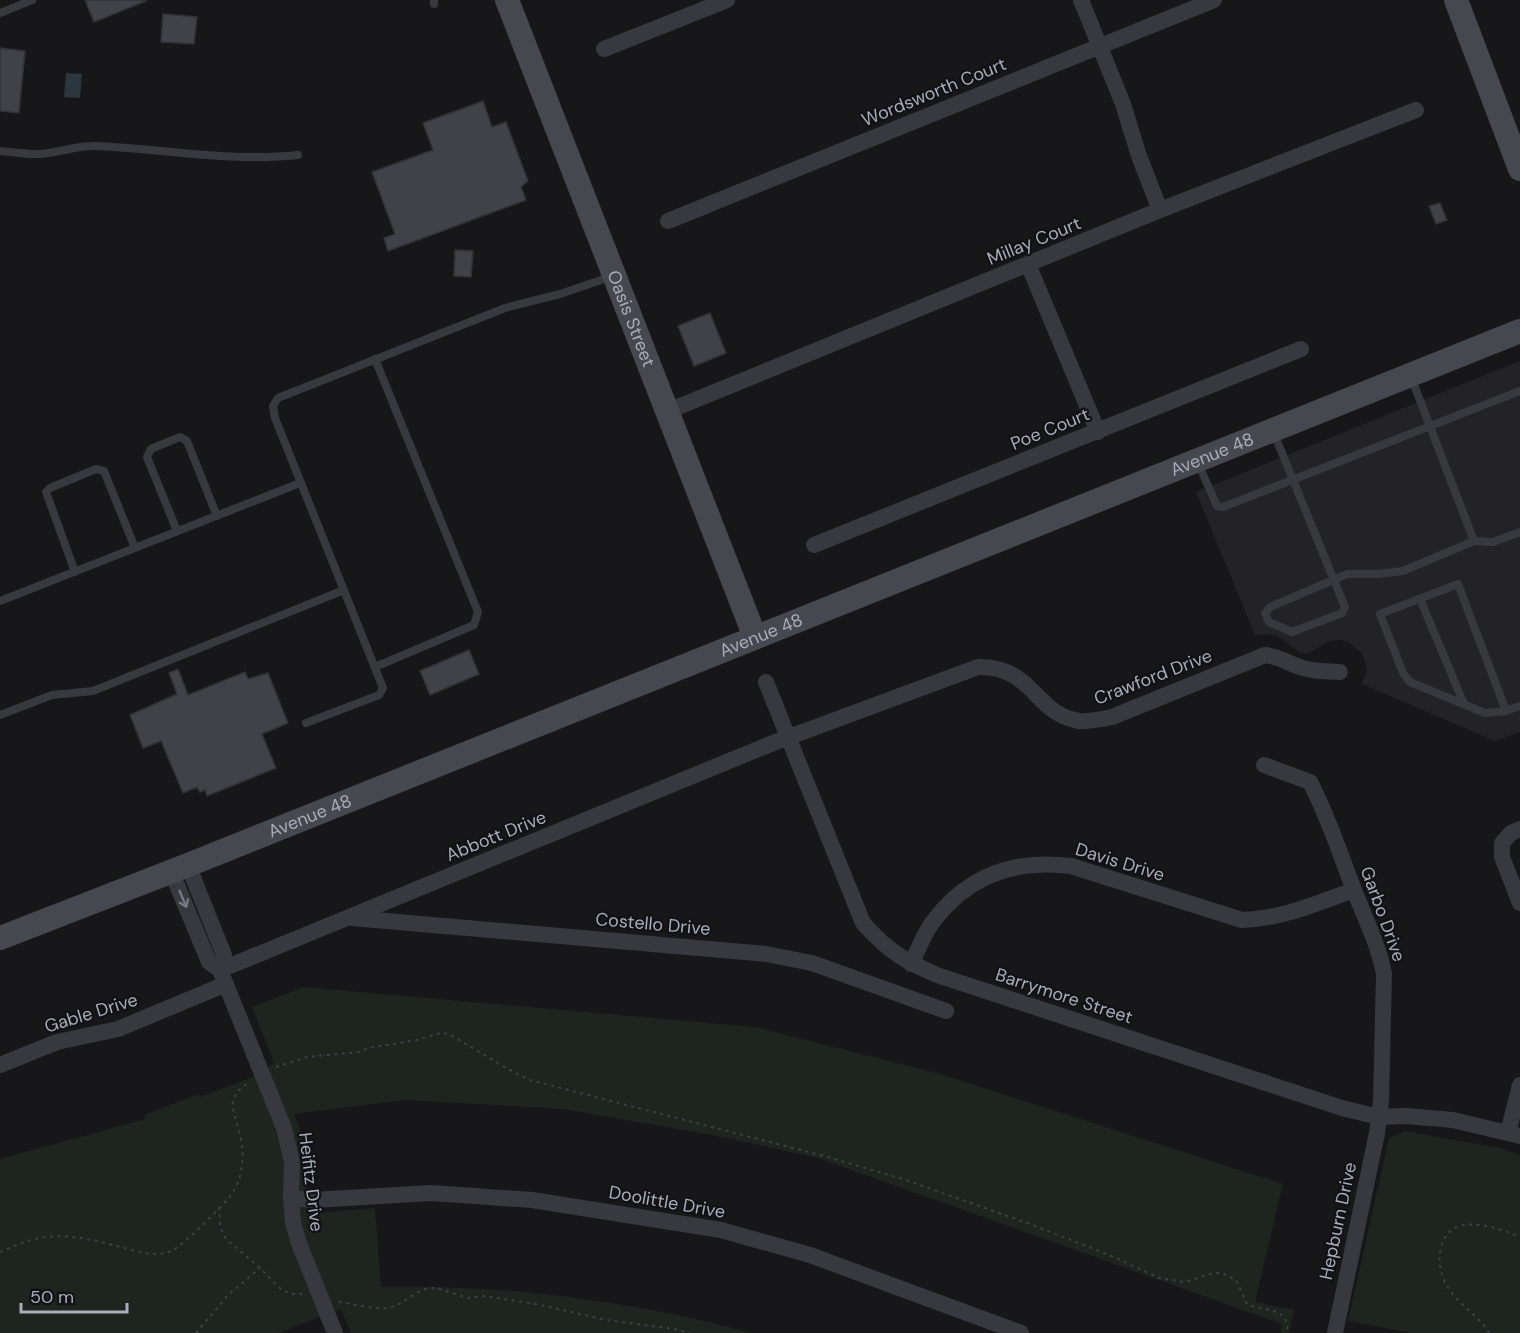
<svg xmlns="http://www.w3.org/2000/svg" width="1520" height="1333" font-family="'DM Sans',sans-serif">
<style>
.built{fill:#232327}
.green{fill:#1d251e}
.water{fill:#2c363f}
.building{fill:#414247;stroke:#313136;stroke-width:1.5}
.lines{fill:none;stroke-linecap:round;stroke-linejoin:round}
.path{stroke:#3e4046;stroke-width:2;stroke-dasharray:3 4.5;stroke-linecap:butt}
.lane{stroke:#38393f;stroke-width:8}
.street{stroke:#38393f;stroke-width:16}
.secondary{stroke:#46484f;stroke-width:24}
.oneway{stroke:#767983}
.labels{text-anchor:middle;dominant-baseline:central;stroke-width:4.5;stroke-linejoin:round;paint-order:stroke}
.street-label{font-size:18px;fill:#a8adbb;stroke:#121215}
</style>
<rect width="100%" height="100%" fill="#17171a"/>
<path class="built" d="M 1520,361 L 1520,732 L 1495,741 L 1362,684 L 1367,669 L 1365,661 L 1362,653 L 1348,642 L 1340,640 L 1329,641 L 1307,654 L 1299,652 L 1276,635 L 1265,634 L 1255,635 L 1196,492 Z"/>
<path class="green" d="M 304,987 L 755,1027 L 937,1073 L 1283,1184 L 1255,1302 L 1294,1310 L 1289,1333 L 1281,1333 L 1282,1324 L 818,1158 L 712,1135 L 563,1109 L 405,1100 L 294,1114 C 308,1146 309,1179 306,1214 L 375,1208 L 381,1287 C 500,1284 637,1301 751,1333 L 351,1333 L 341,1309 L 278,1333 L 0,1333 L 0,1159 L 145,1119 L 144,1115 L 198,1094 L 200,1097 L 250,1078 L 274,1063 L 252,1007 Z
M 1405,1131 L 1500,1148 L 1520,1155 L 1520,1333 L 1410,1333 L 1348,1321 L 1389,1138 Z"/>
<path class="water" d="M 66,73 L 82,74 L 80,98 L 64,97 Z"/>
<path class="building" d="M 85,0 L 146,0 L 146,1 L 94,22 Z
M 163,14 L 197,17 L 194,44 L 161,42 Z
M 0,48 L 25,51 L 19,113 L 0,111 Z
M 483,101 L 492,127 L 506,122 L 528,181 L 521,187 L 526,200 L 388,251 L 384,238 L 395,234 L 372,172 L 433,150 L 423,123 Z
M 1440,203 L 1447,220 L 1436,224 L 1429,206 Z
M 455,250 L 473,251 L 471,277 L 454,276 Z
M 710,313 L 726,353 L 694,366 L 678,326 Z
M 469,650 L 479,674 L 430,695 L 420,671 Z
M 178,669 L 188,695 L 245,672 L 248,679 L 268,673 L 288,723 L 262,734 L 276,768 L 207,796 L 205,790 L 200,792 L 197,787 L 183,793 L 161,741 L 143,748 L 130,715 L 177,694 L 169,673 Z"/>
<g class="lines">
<path class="path" d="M 276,1067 L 307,1057 L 359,1052 L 368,1048 L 417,1040 L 440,1033 L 449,1034 L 506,1068 L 530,1080 L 824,1156 L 903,1179 L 1030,1224 L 1114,1257 L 1159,1278 L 1185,1282 L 1213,1273 L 1222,1273 L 1236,1280 L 1247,1304 C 1264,1313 1290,1305 1287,1333
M 219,1207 L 220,1226 L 226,1239 L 260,1268 L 278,1287 L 290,1294 L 304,1294
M 0,1252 C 13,1247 26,1240 40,1238 C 77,1231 114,1247 150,1254 C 158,1254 166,1254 173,1250 C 184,1244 227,1203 233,1192 C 238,1184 241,1174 242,1165 C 245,1144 237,1126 232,1106 C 234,1094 240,1088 250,1082
M 339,1302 C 355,1304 376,1311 392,1307 C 408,1302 417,1287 436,1288 L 468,1298 L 483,1296 L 536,1304 L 607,1320 L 674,1329 L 690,1333
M 196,1333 L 228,1295 L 260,1268
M 1489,1333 C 1478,1314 1456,1304 1446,1284 C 1440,1273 1438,1260 1441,1248 C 1449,1210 1496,1227 1520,1237"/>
<path class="lane" d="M 434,4 L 434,0
M 0,13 L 32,0
M 0,151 C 12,152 25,154 37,154 C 57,154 75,145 96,146 C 164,149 229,162 298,155
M 1411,377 L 1474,541
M 1273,431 L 1345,607 L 1342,613 L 1292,632 L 1269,622 L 1265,613 L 1270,607 L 1347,574 L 1377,574 L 1403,571 L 1474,541 L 1493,542 L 1520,532
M 1198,463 L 1217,506 L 1223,507 L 1520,391
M 177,531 L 147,457 L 151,449 L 180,437 L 187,441 L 217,516
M 75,572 L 46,492 L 50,488 L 96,469 L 104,471 L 135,548
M 1420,599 L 1464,704
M 0,601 L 300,483
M 375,667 L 474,625 L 478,612 L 375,359
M 1506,711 L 1458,584 L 1380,614 L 1403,673 L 1410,682 L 1485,713 L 1506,711 L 1520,706
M 0,715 L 52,695 L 93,691 L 344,590
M 306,723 L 379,695 L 383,688 L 275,418 L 273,406 L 278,398 L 505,308 L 560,294 L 613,276"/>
<path class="street" d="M 1081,0 L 1123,104 L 1139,156 L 1160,210
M 604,49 L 727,0
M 668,221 L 1214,0
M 1028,264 L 1098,432
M 668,411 L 1160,210 L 1416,110
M 814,545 L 1301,349
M 766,682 L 863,923 C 887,950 904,961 937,975 L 1342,1108 L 1379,1117 L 1406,1116 L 1453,1120 L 1520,1136
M 1264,765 L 1310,782 C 1329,818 1341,857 1356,895 C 1366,920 1379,947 1384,974 L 1381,1101 L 1377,1133 L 1335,1333
M 1520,829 L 1511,833 L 1502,843 L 1502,857 L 1520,903
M 188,865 L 224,955 L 220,970
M 171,871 L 209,962 L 220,970 L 284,1128 L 292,1162 L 291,1198 L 293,1223 L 300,1246 L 335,1333
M 352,918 L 766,954 L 812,963 L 946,1011
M 911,964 C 919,949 924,932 935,919 C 970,874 1016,859 1071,866 L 1242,920 C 1281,919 1317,903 1354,890
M 220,970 L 773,743 L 978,667 C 1034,666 1034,714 1079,721 C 1090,722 1101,719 1112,717 L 1265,655 C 1280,657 1284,661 1297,666 C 1311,672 1325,671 1340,672
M 0,1065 L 57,1042 L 118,1029 L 226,984
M 1508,1133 L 1520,1085
M 291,1198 L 313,1200 L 431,1193 L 532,1200 L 721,1230 L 810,1255 L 1021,1333"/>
<g class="secondary">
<path id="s1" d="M 507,0 L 755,637"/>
<path d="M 1456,0 L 1520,169"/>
<path id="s2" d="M 0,938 L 188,865 L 1520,331"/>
</g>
</g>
<defs><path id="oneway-shaft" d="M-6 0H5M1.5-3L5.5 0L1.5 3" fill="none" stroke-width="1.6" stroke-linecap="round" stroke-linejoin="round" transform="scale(1.5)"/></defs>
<use class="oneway" href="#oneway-shaft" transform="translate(183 899) rotate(67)"/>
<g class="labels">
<g class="street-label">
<text transform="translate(934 92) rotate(-22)">Wordsworth Court</text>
<text transform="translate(1034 241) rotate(-22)">Millay Court</text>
<text stroke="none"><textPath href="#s1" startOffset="342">Oasis Street</textPath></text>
<text transform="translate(1050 429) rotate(-22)">Poe Court</text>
<text stroke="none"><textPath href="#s2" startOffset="1305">Avenue 48</textPath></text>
<text stroke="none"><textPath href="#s2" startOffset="819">Avenue 48</textPath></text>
<text transform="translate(1153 677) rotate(-21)">Crawford Drive</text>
<text stroke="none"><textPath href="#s2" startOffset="333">Avenue 48</textPath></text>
<text transform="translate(496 836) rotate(-22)">Abbott Drive</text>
<text transform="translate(1120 862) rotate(17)">Davis Drive</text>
<text transform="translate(1383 914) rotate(70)">Garbo Drive</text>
<text transform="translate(653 924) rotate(5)">Costello Drive</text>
<text transform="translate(1064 996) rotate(18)">Barrymore Street</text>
<text transform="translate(91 1013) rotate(-17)">Gable Drive</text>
<text transform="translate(311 1182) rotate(83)">Heifitz Drive</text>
<text transform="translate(667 1202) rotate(10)">Doolittle Drive</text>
<text transform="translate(1338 1221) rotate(-78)">Hepburn Drive</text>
</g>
</g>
<path d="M21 1303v9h106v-9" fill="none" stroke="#a8adbb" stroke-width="3"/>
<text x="30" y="1303" font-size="18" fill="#a8adbb" stroke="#121215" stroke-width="4.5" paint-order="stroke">50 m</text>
</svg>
